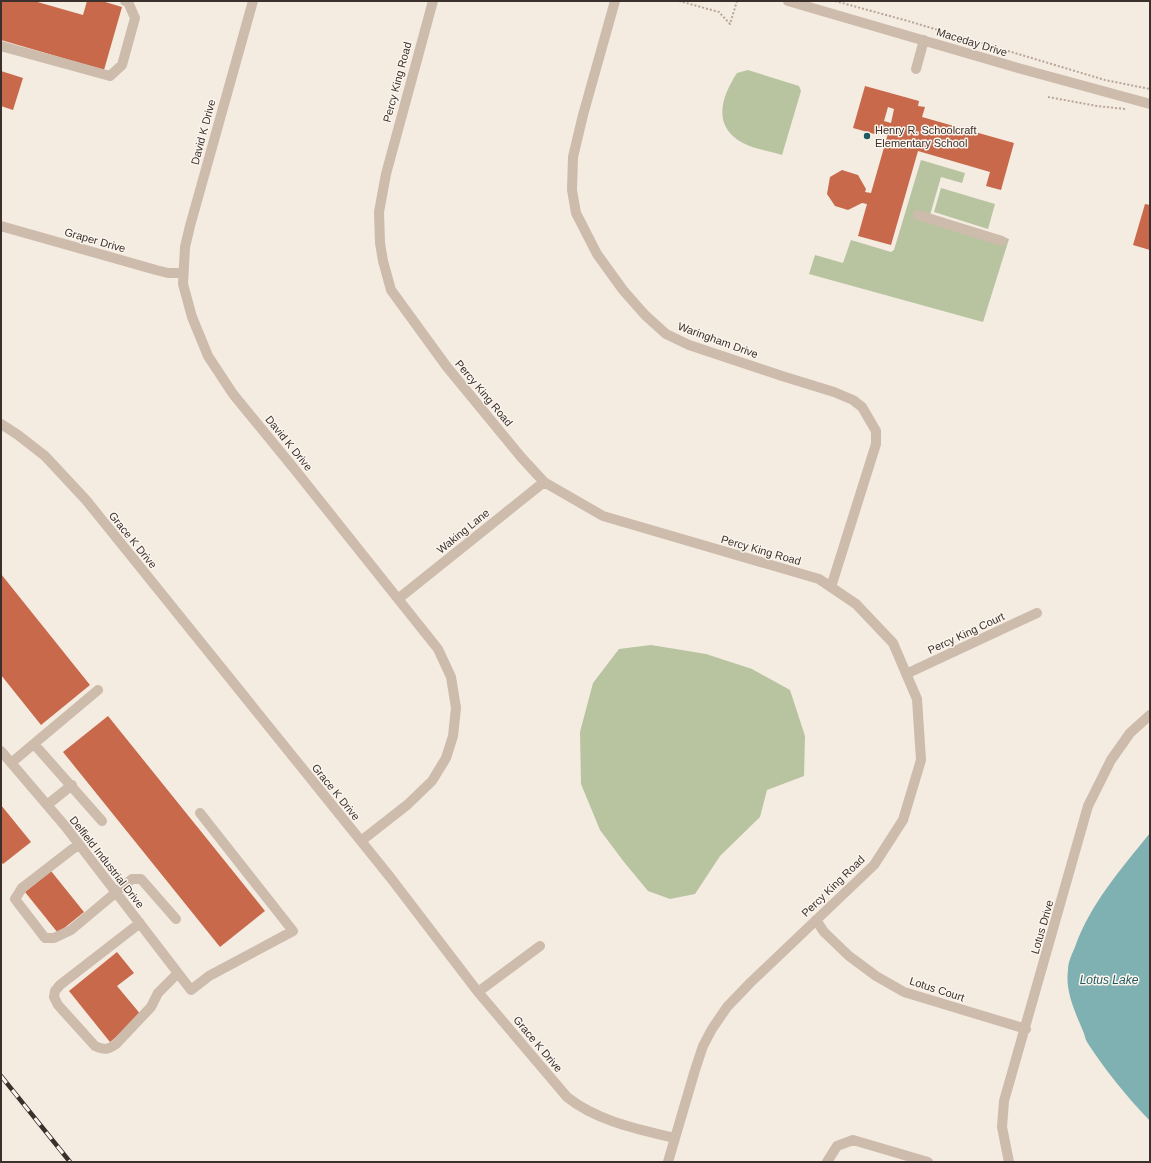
<svg xmlns="http://www.w3.org/2000/svg" width="1151" height="1163" font-family="Helvetica,sans-serif">
<style>
.green{fill:#b8c4a0}
.water{fill:#7fb0b2}
.building{fill:#c8694b;fill-rule:evenodd}
.lines{fill:none;stroke-linecap:round;stroke-linejoin:round}
.path{stroke:#b9a596;stroke-width:2;stroke-dasharray:2 2;stroke-linecap:butt}
.minor{stroke:#cdbbac;stroke-width:10}
.rail-casing{stroke:#3b302b;stroke-width:4.5}
.rail{stroke:#fbf5ee;stroke-width:3;stroke-dasharray:9;stroke-linecap:butt}
.poi-dot{fill:#1f5a5e;stroke:#fbf5ee;stroke-width:1.5}
.labels{text-anchor:middle;dominant-baseline:central;stroke-width:3;stroke-linejoin:round;paint-order:stroke}
.street-label{font-size:11px;fill:#3b302b;stroke:#fbf5ee}
.poi-label{font-size:11px;fill:#3b302b;stroke:#fbf5ee;text-anchor:start}
.water-label{font-size:12px;font-style:italic;fill:#1f5a5e;stroke:#fbf5ee}
</style>
<rect width="100%" height="100%" fill="#f4ebe1"/>
<path class="green" d="M 748,70 L 799,86 L 801,91 L 782,155 C 769,151 754,149 743,143 C 711,126 722,96 737,73 Z
M 921,160 L 965,173 L 962,183 L 941,177 L 930,215 L 1009,239 L 983,322 L 809,274 L 815,255 L 843,263 L 851,240 L 891,252 L 894,250 Z
M 941,188 L 995,204 L 988,229 L 934,212 Z
M 651,645 L 706,654 L 752,669 L 790,690 L 805,736 L 804,776 L 767,790 L 760,817 L 720,856 L 695,894 L 670,899 L 648,891 L 624,862 L 600,830 L 581,784 L 580,732 L 593,683 L 619,649 Z"/>
<path class="water" d="M 1150,833 L 1150,1121 C 1127,1097 1105,1070 1087,1042 C 1085,1039 1085,1035 1083,1031 C 1075,1012 1065,991 1068,970 C 1068,962 1072,954 1075,947 C 1090,904 1122,868 1150,833 Z"/>
<path class="building" d="M 1,1 L 34,1 L 83,15 L 87,1 L 102,1 L 122,7 L 104,70 L 1,40 Z
M 1,71 L 23,78 L 13,110 L 1,106 Z
M 865,86 L 919,101 L 918,106 L 925,107 L 922,117 L 1014,143 L 1001,190 L 986,186 L 990,172 L 918,151 L 891,245 L 858,236 L 867,204 L 862,203 L 848,210 L 835,206 L 827,194 L 830,177 L 842,170 L 858,175 L 866,189 L 865,192 L 871,193 L 889,130 L 880,127 L 878,135 L 853,128 ZM 888,107 L 894,109 L 891,123 L 884,121 Z
M 1145,204 L 1150,205 L 1150,250 L 1133,245 Z
M 1,574 L 90,685 L 41,725 L 1,675 Z
M 108,716 L 265,911 L 220,947 L 63,752 Z
M 1,805 L 31,842 L 3,864 L 1,862 Z
M 51,871 L 84,912 L 58,933 L 25,892 Z
M 117,952 L 134,973 L 117,986 L 142,1016 L 110,1042 L 69,991 Z"/>
<g class="lines">
<path class="path" d="M 679,1 L 719,12 L 730,24 L 737,1
M 835,1 L 908,21 L 1105,80 L 1150,89
M 1048,97 L 1097,106 L 1125,109"/>
<path class="minor" d="M 253,1 L 190,226 L 185,247 L 183,284 L 192,317 L 208,356 L 233,394 L 296,471 L 438,649 L 451,677 L 456,708 L 453,736 L 446,758 L 432,781 L 407,805 L 361,841
M 433,1 L 386,174 L 379,212 L 380,243 L 383,261 L 391,290 L 447,367 L 521,457 L 544,482 L 603,516 L 819,579 L 856,604 L 893,643 L 917,699 L 921,760 L 903,820 L 874,865 L 751,982 L 727,1007 L 712,1029 L 703,1046 L 695,1070 L 668,1162
M 615,1 L 583,115 L 573,157 L 572,190 L 576,213 L 597,254 L 623,290 L 645,315 L 666,334 L 689,345 L 782,376 L 834,392 L 853,400 L 862,407 L 876,431 L 876,444 L 831,587
M 788,1 L 1018,68 L 1150,104
M 1,46 L 110,76 L 122,65 L 135,18 L 128,2 L 125,1
M 916,69 L 924,40
M 918,215 L 1002,241
M 1,226 L 156,270 L 168,273 L 183,273
M 1,424 L 18,435 L 45,456 L 86,500 L 390,877 L 478,992 L 567,1097 C 597,1121 637,1129 674,1138
M 398,599 L 544,482
M 906,674 L 1037,613
M 34,744 L 102,821
M 1,751 L 65,826 L 191,990 L 209,976 L 293,931 L 200,813
M 11,763 L 98,690
M 47,805 L 72,785
M 79,844 L 22,888 L 15,899 L 45,938 L 54,938 L 71,930 L 132,879 L 141,879 L 176,919
M 816,920 L 824,932 L 849,956 L 876,976 L 904,992 L 1026,1029
M 140,923 L 60,985 L 55,991 L 54,997 L 58,1005 L 95,1046 C 104,1050 108,1050 116,1044 L 151,1007 L 158,993 L 178,973
M 478,992 L 540,946
M 827,1162 L 837,1146 L 853,1140 L 928,1162
M 1009,1162 L 1002,1127 L 1004,1101 L 1088,806 L 1111,760 L 1130,733 L 1150,715"/>
<defs>
<path id="rail" d="M 1,1076 L 70,1162"/>
</defs>
<use href="#rail" class="rail-casing"/>
<use href="#rail" class="rail"/>
</g>
<circle class="poi-dot" cx="867" cy="136" r="4"/>
<g class="labels">
<g class="street-label">
<text transform="translate(972 42) rotate(17)">Maceday Drive</text>
<text transform="translate(397 82) rotate(-75)">Percy King Road</text>
<text transform="translate(203 132) rotate(-75)">David K Drive</text>
<text transform="translate(95 240) rotate(16)">Graper Drive</text>
<text transform="translate(718 340) rotate(20)">Waringham Drive</text>
<text transform="translate(484 393) rotate(50)">Percy King Road</text>
<text transform="translate(289 443) rotate(51)">David K Drive</text>
<text transform="translate(463 531) rotate(-39)">Waking Lane</text>
<text transform="translate(133 540) rotate(51)">Grace K Drive</text>
<text transform="translate(761 550) rotate(16)">Percy King Road</text>
<text transform="translate(966 633) rotate(-25)">Percy King Court</text>
<text transform="translate(336 792) rotate(51)">Grace K Drive</text>
<text transform="translate(107 862) rotate(52)">Delfield Industrial Drive</text>
<text transform="translate(833 886) rotate(-44)">Percy King Road</text>
<text transform="translate(1042 927) rotate(-74)">Lotus Drive</text>
<text transform="translate(937 989) rotate(18)">Lotus Court</text>
<text transform="translate(538 1044) rotate(50)">Grace K Drive</text>
</g>
<g class="poi-label">
<text x="875" y="130">Henry R. Schoolcraft<tspan x="875" dy="13">Elementary School</tspan></text>
</g>
<g class="water-label">
<text x="1109" y="980">Lotus Lake</text>
</g>
</g>
<rect width="1151" height="1163" fill="none" stroke="#3b302b" stroke-width="4"/>
</svg>
